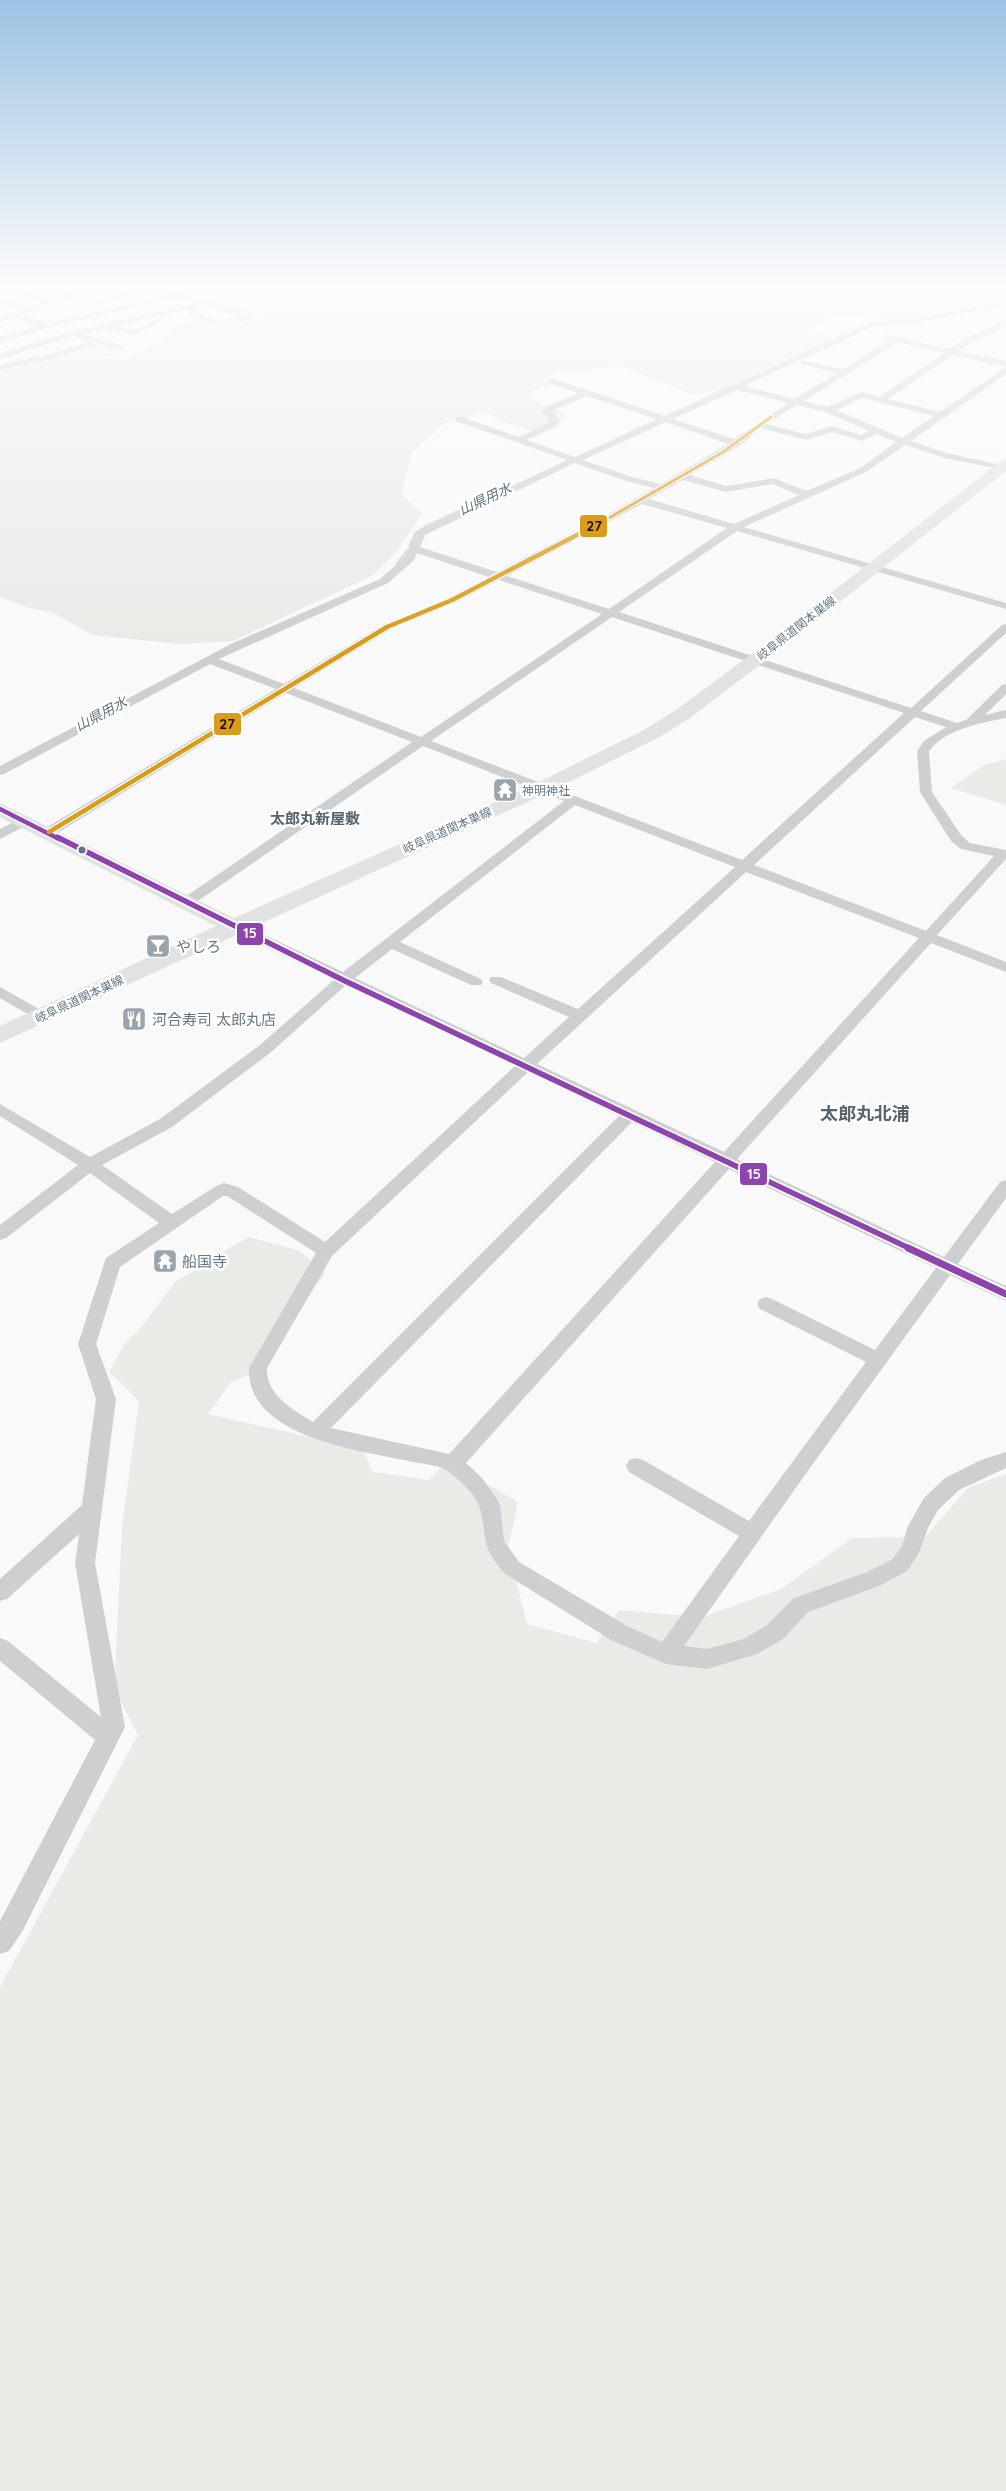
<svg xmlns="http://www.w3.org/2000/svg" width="1006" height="2491" font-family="Quicksand,'Noto Sans JP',sans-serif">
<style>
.built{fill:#e8e9e9}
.green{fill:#e8ebe6}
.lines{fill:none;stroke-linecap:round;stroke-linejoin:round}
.stream-far1{stroke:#ced6d9;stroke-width:2.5}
.stream{stroke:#ced6d9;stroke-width:3}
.river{fill:#ced6d9;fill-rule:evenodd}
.minor{fill:#cecfd0;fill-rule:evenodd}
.primary{fill:#e1e2e2;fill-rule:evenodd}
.bus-1-far2-casing{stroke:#fff;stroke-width:7}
.bus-1-far1-casing{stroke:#fff;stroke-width:9}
.bus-1-casing{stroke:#fff;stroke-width:11}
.bus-2-far1-casing{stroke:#fff;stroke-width:5}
.bus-2-casing{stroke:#fff;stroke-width:7}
.bus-1-far2{stroke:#8e44ad;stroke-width:4.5}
.bus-1-far1{stroke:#8e44ad;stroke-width:5.5}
.bus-1{stroke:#8e44ad;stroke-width:7}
.bus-2-far1{stroke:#da9c1a;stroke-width:3}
.bus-2{stroke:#da9c1a;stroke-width:4.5}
.bus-dot{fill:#657683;stroke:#fff;stroke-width:2}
.labels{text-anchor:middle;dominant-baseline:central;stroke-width:5;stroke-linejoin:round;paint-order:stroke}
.far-street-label{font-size:12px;fill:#657683;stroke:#fff}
.far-poi-label{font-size:12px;fill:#657683;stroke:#fff;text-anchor:start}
.far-water-label{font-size:14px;font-style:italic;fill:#60757c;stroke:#fff}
.far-quarter-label{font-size:15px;font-weight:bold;fill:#57646e;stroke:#fff}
.poi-label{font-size:15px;fill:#657683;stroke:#fff;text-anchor:start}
.quarter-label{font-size:18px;font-weight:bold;fill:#57646e;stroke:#fff}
.line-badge{stroke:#fff;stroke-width:2}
.badge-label{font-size:14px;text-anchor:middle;font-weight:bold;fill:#fff}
.pale-badge-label{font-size:14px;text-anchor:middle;font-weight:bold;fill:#111}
</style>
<rect width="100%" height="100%" fill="#f9f9f9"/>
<path class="built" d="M 158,286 L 302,286 L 318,294 L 262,317 Z"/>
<path class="green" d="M 323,286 L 1006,286 L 1006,299 L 924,313 L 924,320 L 899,323 L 840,315 L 805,330 L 835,340 L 713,394 L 691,394 L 618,365 L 585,371 L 563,371 L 546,377 L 556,383 L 522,395 L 566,414 C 536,440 516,428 485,412 L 443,424 L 411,454 L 402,495 L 422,514 L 396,553 L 371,576 L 233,641 L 179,644 L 93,635 L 51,612 L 29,608 L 0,597 L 0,369 L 67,353 L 77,354 L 73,352 L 98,343 L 115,348 L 111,351 L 120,356 L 86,355 L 124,359 L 160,342 L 173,328 L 190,320 L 201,318 L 224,324 L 240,323 L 255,320 L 318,294 L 325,289 Z
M 1006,759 L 1006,805 L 951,788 L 984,765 Z
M 248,1237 L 298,1250 L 326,1272 L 254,1373 L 231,1382 L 208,1414 L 362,1449 L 373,1472 L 429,1480 L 448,1461 L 518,1502 L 508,1549 L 527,1624 L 597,1643 L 619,1610 L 702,1617 L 781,1589 L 852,1538 L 925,1537 L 968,1488 L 1006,1474 L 1006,2491 L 0,2491 L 0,1987 L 138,1735 L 114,1688 L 122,1528 L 139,1401 L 109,1372 L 125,1343 L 139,1330 L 175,1282 Z"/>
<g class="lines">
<path class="stream-far1" d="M 205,301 L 256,316 L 256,318
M 990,308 L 1006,305
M 427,526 L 467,507"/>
<path class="stream" d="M 410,546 L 416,533 L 430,524
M 397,564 L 408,550"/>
<path class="river" d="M 62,286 L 81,286 L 85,290 L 79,294 Z"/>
<path class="minor" d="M 8,286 L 51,299 L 87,286 L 100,286 L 22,315 L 48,323 L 169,295 L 148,288 L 98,306 L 91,304 L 138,286 L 158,286 L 257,318 L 224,325 L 193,319 L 187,310 L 115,326 L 135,330 L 156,319 L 163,321 L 136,335 L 104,329 L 83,334 L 123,346 L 123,350 L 99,344 L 52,359 L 0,370 L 0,364 L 47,355 L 90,342 L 73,336 L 0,359 L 0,353 L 70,332 L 195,303 L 177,297 L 52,327 L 0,342 L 0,337 L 39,326 L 14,318 L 0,322 L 0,317 L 20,310 L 0,304 L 0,300 L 28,307 L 44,302 L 8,290 ZM 204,305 L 242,317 L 224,321 L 199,315 L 193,308 Z
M 1006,301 L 1006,305 L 907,324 L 875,326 L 744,386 L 795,399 L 837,373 L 801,364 L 801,360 L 843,369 L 890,340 L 882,337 L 886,335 L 950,349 L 969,336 L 1006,321 L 1006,326 L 975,340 L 959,351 L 1006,361 L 1006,367 L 953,355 L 888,399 L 940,412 L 1006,367 L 1006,374 L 911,441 L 947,453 L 1005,466 L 1005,470 L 944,458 L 905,445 L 866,472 L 744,527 L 1006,603 L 1006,609 L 737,531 L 619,612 L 911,708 L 1002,625 L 1006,624 L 1006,633 L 921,711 L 957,723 L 966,720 L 1002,685 L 1006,684 L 1006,694 L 985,715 L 1006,710 L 1006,718 C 980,723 946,729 929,751 L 932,792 L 961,835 L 970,843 L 1006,850 L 1006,859 L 937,935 L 1006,962 L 1006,972 L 931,943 L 737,1159 L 944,1257 L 1000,1182 L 1006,1180 L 1006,1198 L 958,1264 L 1006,1286 L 1006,1301 L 950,1275 L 817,1458 L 684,1646 L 707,1649 L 744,1639 L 767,1625 L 794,1598 L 865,1573 L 893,1559 L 902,1546 L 908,1526 L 924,1498 L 945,1478 L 981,1460 L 1006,1452 L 1006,1468 L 959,1490 L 938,1510 L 928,1528 L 918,1555 L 907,1571 L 879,1586 L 808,1612 L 783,1639 L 757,1654 L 707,1669 L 666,1664 L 611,1640 L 505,1574 C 480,1545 488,1542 480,1509 C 477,1495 459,1480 449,1472 C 441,1465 423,1464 413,1462 C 363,1451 246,1438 249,1368 L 316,1253 L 227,1196 L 223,1196 L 120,1267 L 96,1344 L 116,1399 L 95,1563 L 125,1727 L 22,1932 L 9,1951 L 0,1954 L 0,1921 L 95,1740 L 0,1661 L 0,1638 L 8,1641 L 101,1717 L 75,1563 L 79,1534 L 7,1599 L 0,1601 L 0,1579 L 82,1505 L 96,1399 L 78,1344 L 106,1258 L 159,1223 L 90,1173 L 6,1238 L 0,1240 L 0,1225 L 78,1165 L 0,1116 L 0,1104 L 90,1157 L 160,1119 L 260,1045 L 334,980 L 229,929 L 227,926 L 229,923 L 239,923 L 343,972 L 564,801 L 423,746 L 192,905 L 187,906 L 180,902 L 182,899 L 412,742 L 286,693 L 54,835 L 44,835 L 42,832 L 44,829 L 276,689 L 210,664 L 4,774 L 0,775 L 0,766 L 231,644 L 380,579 L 405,557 L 417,531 L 567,460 L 456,421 L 456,417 L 462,417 L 519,437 L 550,422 L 542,411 L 545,407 L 578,393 L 548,383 L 548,379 L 551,378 L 665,416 L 870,322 L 907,320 ZM 898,342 L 945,353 L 879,397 L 862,392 L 827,407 L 804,401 ZM 737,390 L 789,403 L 734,439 L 673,419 ZM 587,396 L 657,419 L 575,457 L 527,440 L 557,426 L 560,421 L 552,411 ZM 863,398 L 934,416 L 902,438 L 836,410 ZM 797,405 L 825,412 L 869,431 L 861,435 L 832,426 L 806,434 L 766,424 ZM 666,422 L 728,444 L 661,484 L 632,477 L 583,460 ZM 760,428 L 806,440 L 832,432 L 862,441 L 876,434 L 896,442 L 860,468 L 807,491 L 774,478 L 726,486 L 690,475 L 741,445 ZM 575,463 L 626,481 L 654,488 L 606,516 L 497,572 L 420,547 L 425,535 ZM 683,480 L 726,492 L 773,484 L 799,495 L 734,524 L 649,499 ZM 642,504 L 727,528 L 609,609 L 507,576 ZM 417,553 L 489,577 L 448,598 L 383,625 L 284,684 L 219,659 L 388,583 L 414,560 ZM 499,580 L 602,614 L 421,737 L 294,688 L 391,629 L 456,602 ZM 612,617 L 904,713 L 742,860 L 431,741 ZM 915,717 L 946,727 L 924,741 L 917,751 L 920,792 L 951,841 L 961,849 L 994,856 L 926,931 L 754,865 ZM 575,805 L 735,867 L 578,1009 L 501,977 L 491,977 L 489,980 L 491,983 L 569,1017 L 524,1058 L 355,978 L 392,949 L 471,985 L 481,985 L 483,982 L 481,979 L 400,942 ZM 746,872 L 919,938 L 724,1152 L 537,1064 ZM 346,985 L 515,1066 L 325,1242 L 238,1187 L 224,1183 L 218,1185 L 172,1214 L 102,1165 L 172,1127 L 270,1053 ZM 528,1072 L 619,1116 L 313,1422 C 292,1409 266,1395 267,1368 L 332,1256 ZM 632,1122 L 715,1162 L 449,1454 L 331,1428 ZM 729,1169 L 936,1268 L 875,1350 L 772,1299 L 766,1297 L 760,1299 L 757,1304 L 760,1309 L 866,1362 L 749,1521 L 643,1460 L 636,1458 L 629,1460 L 626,1466 L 629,1472 L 739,1536 L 662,1642 L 627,1626 L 519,1562 L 504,1541 L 500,1505 L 497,1499 L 482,1478 L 466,1463 Z
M 24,817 L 29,818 L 31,821 L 29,824 L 0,839 L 0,829 Z
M 0,987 L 46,1013 L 49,1016 L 41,1021 L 36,1019 L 0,998 Z"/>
<path class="primary" d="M 1006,459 L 1006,471 L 761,664 L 690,718 L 658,738 L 549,792 L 0,1043 L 0,1026 L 216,926 L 0,817 L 0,803 L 234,918 L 535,784 L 644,730 L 676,710 L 749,656 L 1001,461 Z"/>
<defs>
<path id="bus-1-far2" d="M 0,809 L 59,839"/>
<path id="bus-1-far1" d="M 57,837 L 343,980 L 911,1249"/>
<path id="bus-1" d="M 908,1248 L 1006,1294"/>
<path id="bus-2-far1" d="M 595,526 L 723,452 L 771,417"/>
<path id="bus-2" d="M 49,832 L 387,627 L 452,600 L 598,524"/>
</defs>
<use href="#bus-1-far2" class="bus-1-far2-casing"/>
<use href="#bus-1-far1" class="bus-1-far1-casing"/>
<use href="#bus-1" class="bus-1-casing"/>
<use href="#bus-2-far1" class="bus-2-far1-casing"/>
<use href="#bus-2" class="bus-2-casing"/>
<use href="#bus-1-far2" class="bus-1-far2"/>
<use href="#bus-1-far1" class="bus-1-far1"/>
<use href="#bus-1" class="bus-1"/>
<use href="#bus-2-far1" class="bus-2-far1"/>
<use href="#bus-2" class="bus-2"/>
</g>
<linearGradient id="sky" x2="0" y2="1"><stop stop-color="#9dc2e2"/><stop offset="0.45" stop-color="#fcfcfc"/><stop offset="1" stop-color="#fcfcfc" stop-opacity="0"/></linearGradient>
<rect width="1006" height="635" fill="url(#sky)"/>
<defs>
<symbol id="temple-square" viewBox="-11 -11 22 22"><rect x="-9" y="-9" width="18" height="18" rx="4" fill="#99a4ac" stroke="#fff"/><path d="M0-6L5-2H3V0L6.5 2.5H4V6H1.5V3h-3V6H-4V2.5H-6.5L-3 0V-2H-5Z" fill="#fff"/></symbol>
<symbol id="bar-square" viewBox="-11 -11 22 22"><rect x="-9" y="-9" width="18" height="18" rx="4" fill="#99a4ac" stroke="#fff"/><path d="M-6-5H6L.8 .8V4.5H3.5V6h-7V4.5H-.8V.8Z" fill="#fff"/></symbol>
<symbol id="restaurant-square" viewBox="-11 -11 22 22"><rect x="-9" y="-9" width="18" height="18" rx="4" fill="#99a4ac" stroke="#fff"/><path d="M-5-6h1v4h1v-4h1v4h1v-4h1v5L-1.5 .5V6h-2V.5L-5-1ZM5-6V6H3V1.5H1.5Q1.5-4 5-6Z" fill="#fff"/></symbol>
</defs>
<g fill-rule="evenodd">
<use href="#temple-square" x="491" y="776" width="28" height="28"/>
<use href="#bar-square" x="144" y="932" width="28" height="28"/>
<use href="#restaurant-square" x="120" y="1005" width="28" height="28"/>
<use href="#temple-square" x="151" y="1247" width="28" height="28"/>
</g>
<circle class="bus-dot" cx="82" cy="850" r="4.5"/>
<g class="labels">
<g class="far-street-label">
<text transform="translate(796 628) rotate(-38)">岐阜県道関本巣線</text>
<text transform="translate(447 830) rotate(-24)">岐阜県道関本巣線</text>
<text transform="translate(79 999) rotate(-25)">岐阜県道関本巣線</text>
</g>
<g class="far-poi-label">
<text x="522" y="790">神明神社</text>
</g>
<g class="far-water-label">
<text transform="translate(485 499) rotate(-25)">山県用水</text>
<text transform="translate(101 714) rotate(-28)">山県用水</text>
</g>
<g class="far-quarter-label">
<text x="315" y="818">太郎丸新屋敷</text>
</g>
<g class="poi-label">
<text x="176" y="946">やしろ</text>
<text x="152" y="1019">河合寿司 太郎丸店</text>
<text x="182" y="1261">船国寺</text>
</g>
<g class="quarter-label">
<text x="865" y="1113">太郎丸北浦</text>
</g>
</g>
<g class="line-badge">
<rect x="579" y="514" width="29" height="24" rx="5" fill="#da9c1a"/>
<rect x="213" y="712" width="29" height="24" rx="5" fill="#da9c1a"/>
<rect x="236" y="922" width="28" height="24" rx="5" fill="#8e44ad"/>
<rect x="739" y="1162" width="29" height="24" rx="5" fill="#8e44ad"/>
</g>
<g class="badge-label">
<text x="250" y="938">15</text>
<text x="754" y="1179">15</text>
</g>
<g class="pale-badge-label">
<text x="594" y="531">27</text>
<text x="227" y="729">27</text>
</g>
</svg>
